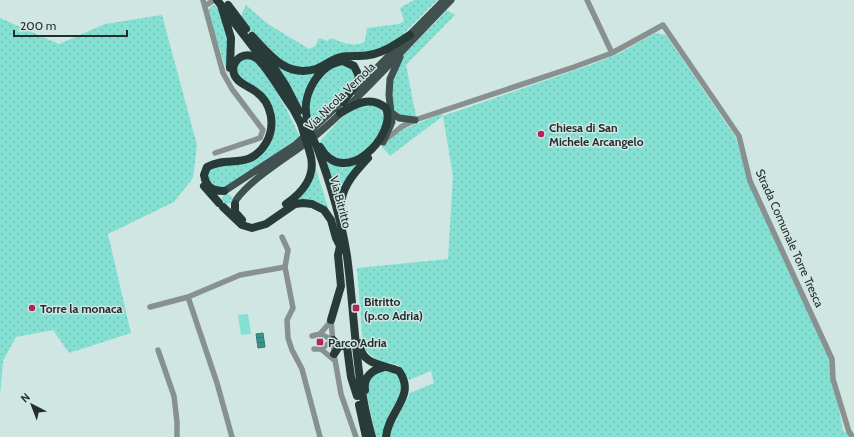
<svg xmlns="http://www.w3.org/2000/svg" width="854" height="437" font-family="Cabin,sans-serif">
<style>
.grass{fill:url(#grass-dots)}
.pitch{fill:#85e0d4}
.water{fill:url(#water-rules);stroke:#327870}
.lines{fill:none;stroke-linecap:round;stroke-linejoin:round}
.minor{stroke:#889190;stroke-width:5.5}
.major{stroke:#41514f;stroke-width:7}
.highway{stroke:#293b38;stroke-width:8}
.highway-bridge{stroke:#293b38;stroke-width:8}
.poi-dot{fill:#b32457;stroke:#d0e6e2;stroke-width:1.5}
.labels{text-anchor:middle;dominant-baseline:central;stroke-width:3;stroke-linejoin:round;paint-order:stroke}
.street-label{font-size:12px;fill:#262e2d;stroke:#d0e6e2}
.poi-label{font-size:12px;font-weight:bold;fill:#262e2d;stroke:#d0e6e2;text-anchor:start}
</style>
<defs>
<pattern id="grass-dots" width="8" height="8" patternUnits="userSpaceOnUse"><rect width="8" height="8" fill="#85e0d4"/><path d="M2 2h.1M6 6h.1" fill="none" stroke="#73c0b6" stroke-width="1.8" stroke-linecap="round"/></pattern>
<pattern id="water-rules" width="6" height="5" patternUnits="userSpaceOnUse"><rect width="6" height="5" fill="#37978d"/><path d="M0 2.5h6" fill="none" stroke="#2e7c74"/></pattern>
</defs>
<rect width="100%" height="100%" fill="#d0e6e2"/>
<path class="grass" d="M 414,0 L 437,0 L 400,37 L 379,49 L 313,68 L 288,68 C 275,56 248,37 242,20 C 240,14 244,10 246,5 L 268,24 L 309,49 L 315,46 L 319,38 L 328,41 L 330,38 C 340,41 356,49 365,41 L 367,28 L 399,24 L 404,21 L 400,8 Z
M 213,5 C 232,12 228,58 228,75 L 209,16 L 209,9 Z
M 447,10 L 455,15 L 406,65 L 416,116 L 403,118 L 393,110 L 390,85 L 403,56 Z
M 162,15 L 197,145 L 193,178 L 174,202 L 108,234 L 131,333 L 69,353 L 53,330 L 16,337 L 3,361 L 0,396 L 0,18 L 59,44 L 105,24 Z
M 655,33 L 666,35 L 736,138 L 750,186 L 828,351 L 843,430 L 850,437 L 390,437 L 390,430 L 410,393 L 434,383 L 431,371 L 409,380 L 398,365 L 377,360 L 363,348 L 357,268 L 448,259 L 453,176 L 443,116 L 390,156 L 382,147 L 401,130 L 441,114 L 443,116 L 593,64 L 620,53 Z
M 245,56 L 261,66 L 286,108 L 300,137 L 224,188 L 213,187 L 206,173 L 217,165 L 262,150 L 272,113 L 238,78 L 235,66 Z
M 338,62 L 350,65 L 356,78 L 351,89 L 313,126 L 307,116 L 310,88 Z
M 276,65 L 318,71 L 304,110 Z
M 375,103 L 382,110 L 384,125 L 367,151 L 348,162 C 336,158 326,155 320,142 L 322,139 L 349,110 L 355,106 Z
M 324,156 L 358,163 L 339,202 Z
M 315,166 L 328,207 L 327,209 L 298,202 L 296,199 Z
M222 199a5 5 0 1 1 10 0a5 5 0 1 1-10 0Z
M 392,368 L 402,381 L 400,396 L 388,416 L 383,437 L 376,437 L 365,387 L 370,373 Z"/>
<path class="pitch" d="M 248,314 L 251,334 L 241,335 L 238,315 Z"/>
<path class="water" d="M 263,333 L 265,347 L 258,348 L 256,334 Z"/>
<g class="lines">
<path class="minor" d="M 203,0 L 223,73 L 232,89 L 263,130 L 260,138 L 215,153
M 587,0 L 612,53
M 205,6 L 214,0
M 384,141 L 401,127 L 415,120 L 574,67 L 612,53 L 663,25 L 739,136 L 750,181 L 832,359 L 833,379 L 849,432 L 853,437
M 285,267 L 293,308 L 287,320 L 288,338 L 292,350 L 302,369 L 320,437
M 150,307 L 188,297
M 331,320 L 334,354 L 341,394 L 356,437
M 320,334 L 331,321
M 320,334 L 321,349
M 312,336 L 320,334 L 333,340
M 314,349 L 321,349 L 333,340
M 321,349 L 334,360
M 158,350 L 174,396 L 177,422 L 177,437
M 232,437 L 217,383 L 188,297 L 240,275 L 285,267 L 288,250 L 282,237"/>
<path class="major" d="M 354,91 L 444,0
M 392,113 L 399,118 L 415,120
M 383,142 L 392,122 L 389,95 L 390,79 L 400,57
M 226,190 L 295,145 L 346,98
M 236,200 C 254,175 296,153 321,131 C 367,91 408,44 451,0"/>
<path class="highway" d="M 217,0 L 263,60
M 221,5 L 231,38 L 230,68
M 228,5 L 246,29
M 252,36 C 270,55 286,78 316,69 C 325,66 331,59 341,57 C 350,55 359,57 369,55 C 384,53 397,43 410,35
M 267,57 L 286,86 L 299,111
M 291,105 L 301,124
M 307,118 C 301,95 319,64 343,61 L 354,66 L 359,76 L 355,86 L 343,102
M 317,147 C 330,182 341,218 347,256 C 355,316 355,378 372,437
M 320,147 C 344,190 397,136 386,108 C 370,95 355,104 340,113
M 204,186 L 219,203
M 224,191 C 212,191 206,187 204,175 L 207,167 C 228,155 249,171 266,143 C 276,126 272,102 255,91 C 248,86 237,83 234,74 C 233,71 233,66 235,63 C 239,55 249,53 256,58 C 265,63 285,99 294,110
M 235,204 L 235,212 L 242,220
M 286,204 C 303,192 317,176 310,153
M 223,207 L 242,225 L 252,228 L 266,224 L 295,204 L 303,203 L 312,204 L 324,210 L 331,220 L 336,238 L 340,246 L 338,255 L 341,286 L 331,320
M 342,214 C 337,191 354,173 368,158
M 333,340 L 336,343 L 347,347 L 351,377 L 357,396
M 359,343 C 362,366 383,364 399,371 C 417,396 388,411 386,437
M 334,354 L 340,345
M 365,390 C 363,377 372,370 384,367
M 359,405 L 366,437"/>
<path class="highway-bridge" d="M 304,121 L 317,147
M 301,124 L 310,153"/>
</g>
<g class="poi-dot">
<circle cx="541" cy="134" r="4"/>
<circle cx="32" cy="308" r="4"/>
<rect x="352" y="304" width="8" height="8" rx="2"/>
<rect x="316" y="338" width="8" height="8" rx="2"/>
</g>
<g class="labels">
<g class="street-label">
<text transform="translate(340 96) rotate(-44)">Via Nicola Vernola</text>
<text transform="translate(341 202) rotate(75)">Via Bitritto</text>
<text transform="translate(790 238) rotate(66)">Strada Comunale Torre Tresca</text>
</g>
<g class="poi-label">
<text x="549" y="127">Chiesa di San<tspan x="549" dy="14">Michele Arcangelo</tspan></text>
<text x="364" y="301">Bitritto<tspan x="364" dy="14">(p.co Adria)</tspan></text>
<text x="40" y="308">Torre la monaca</text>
<text x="328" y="342">Parco Adria</text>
</g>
</g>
<g transform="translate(32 405) rotate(318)" stroke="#d0e6e2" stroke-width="3" paint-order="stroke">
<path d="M0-3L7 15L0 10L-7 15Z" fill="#262e2d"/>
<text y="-6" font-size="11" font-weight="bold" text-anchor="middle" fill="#262e2d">N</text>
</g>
<path d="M14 30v6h113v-6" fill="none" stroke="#262e2d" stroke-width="2"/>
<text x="20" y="30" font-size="12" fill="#262e2d" stroke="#d0e6e2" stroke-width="3" paint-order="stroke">200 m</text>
</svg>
